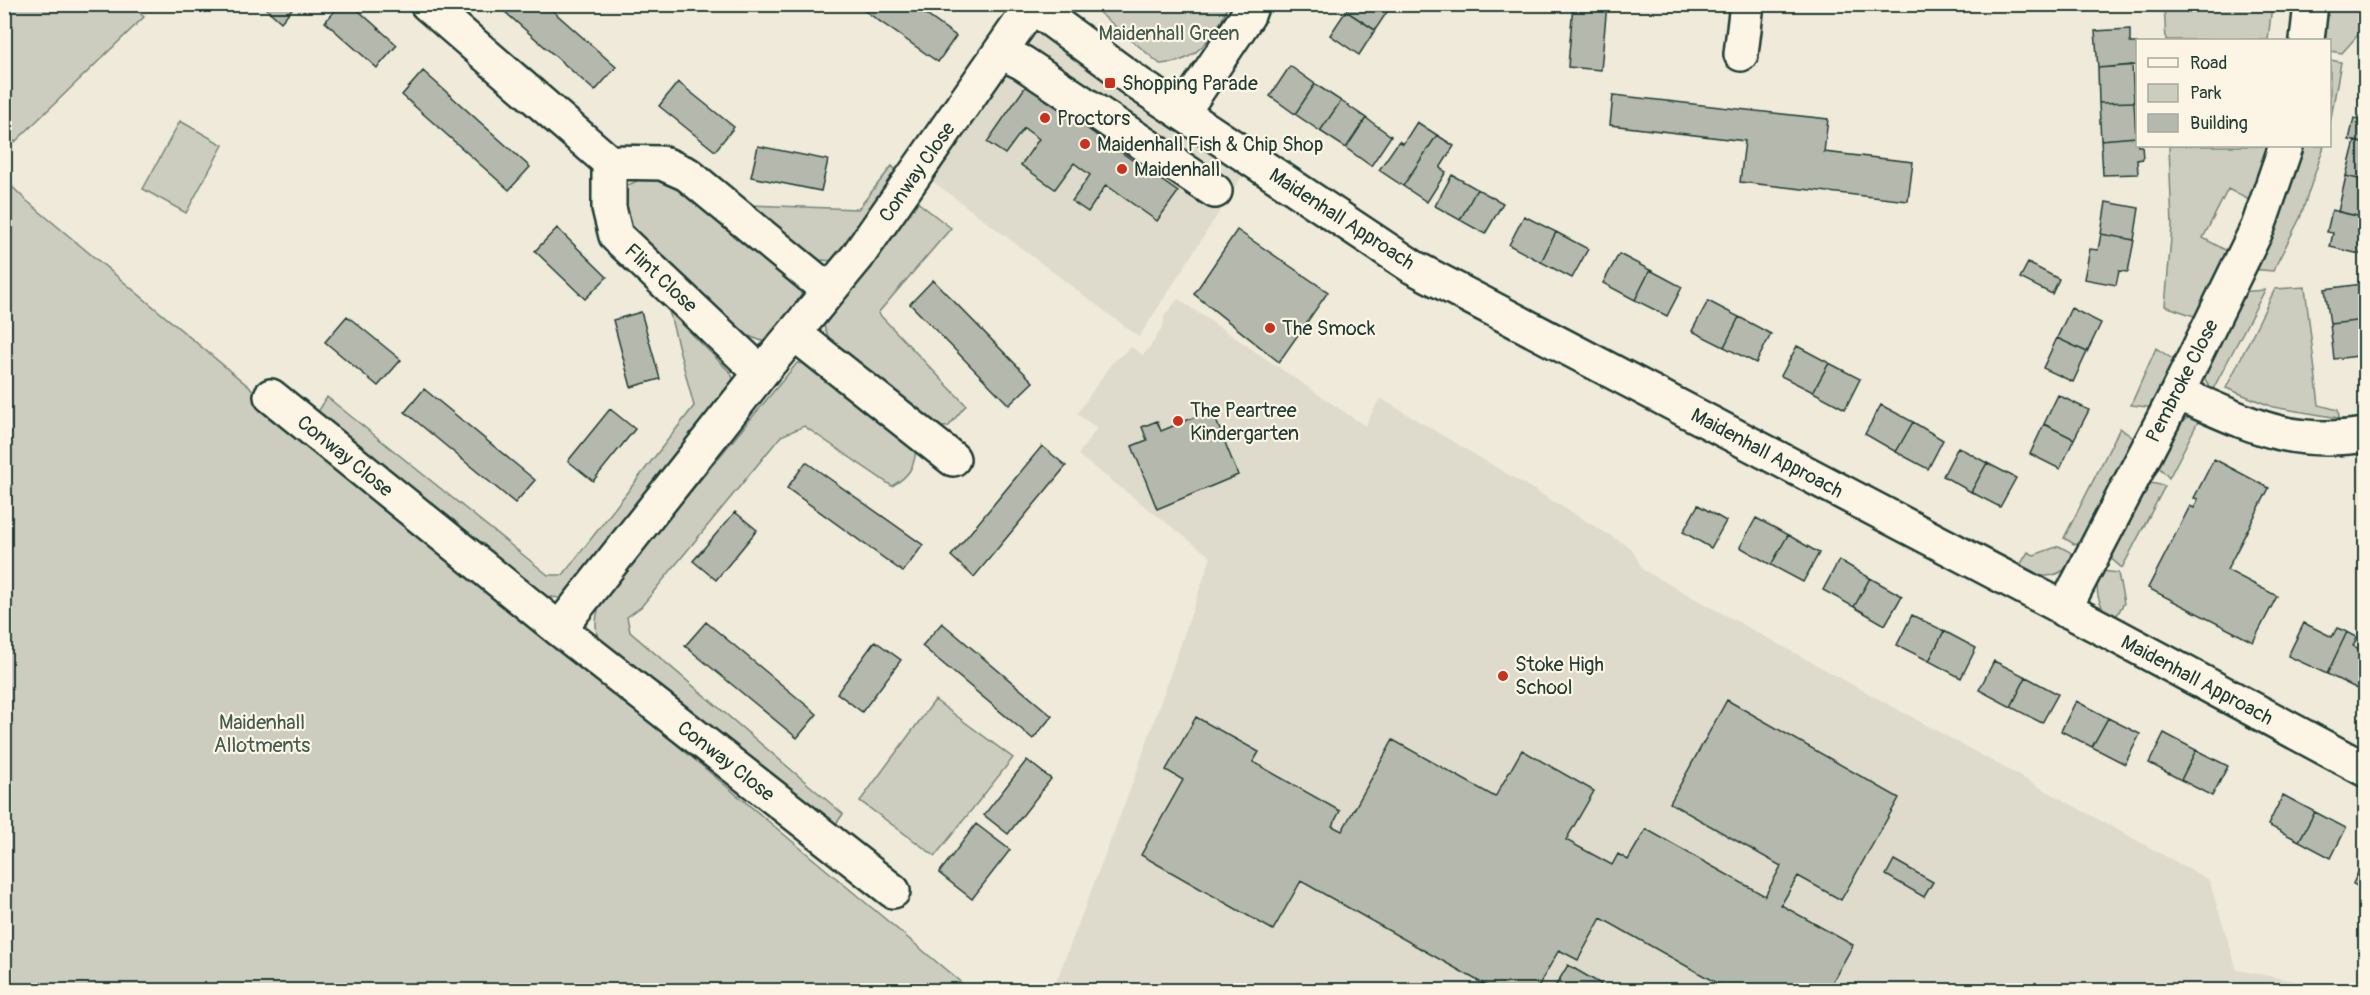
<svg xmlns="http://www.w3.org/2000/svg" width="2370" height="995" font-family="Pangolin,sans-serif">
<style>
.built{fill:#dedbcc}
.green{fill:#cccdbf;stroke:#76857a;stroke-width:1.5}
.building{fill:#b5b9ad;stroke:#1f3d34;stroke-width:1.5}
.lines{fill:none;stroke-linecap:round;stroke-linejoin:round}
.minor-casing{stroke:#1f3d34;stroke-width:38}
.minor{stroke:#fcf5e5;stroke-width:33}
.poi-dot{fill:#c8321e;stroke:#fcf5e5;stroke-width:2}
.labels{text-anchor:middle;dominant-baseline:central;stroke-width:4.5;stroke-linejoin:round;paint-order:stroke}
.park-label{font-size:20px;fill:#425a50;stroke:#fcf5e5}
.poi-label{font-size:20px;fill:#1f3d34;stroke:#fcf5e5;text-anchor:start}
.street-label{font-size:20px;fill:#1f3d34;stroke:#fcf5e5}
</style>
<rect width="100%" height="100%" fill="#efeada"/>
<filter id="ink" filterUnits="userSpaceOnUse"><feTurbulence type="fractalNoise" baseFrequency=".0167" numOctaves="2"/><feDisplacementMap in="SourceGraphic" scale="12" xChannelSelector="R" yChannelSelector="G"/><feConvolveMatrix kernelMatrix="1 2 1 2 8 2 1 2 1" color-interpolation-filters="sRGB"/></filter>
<g filter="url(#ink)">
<path class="built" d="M 1032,6 L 1252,161 L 1139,337 L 918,170 Z
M 1178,299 L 1365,426 L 1380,398 L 1631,548 L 1643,570 L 2209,880 L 2237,970 L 2342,990 L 1053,990 L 1133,782 L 1211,557 L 1078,455 L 1097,428 L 1077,414 L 1111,364 L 1131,347 L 1143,355 L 1152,344 L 1164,324 L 1164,317 Z"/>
<path class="green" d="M 5,4 L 132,5 L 144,17 L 15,142 L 5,132 Z
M 1090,5 L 1228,5 C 1222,25 1201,55 1179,61 C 1174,63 1167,63 1160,64 Z
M 2164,5 L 2272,5 L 2268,40 L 2166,40 Z
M 2325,5 L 2365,5 L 2365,27 L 2342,53 L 2330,51 L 2330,40 L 2321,40 Z
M 2330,60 L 2341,62 L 2330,123 Z
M 180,121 L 223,145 L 186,213 L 143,189 Z
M 2169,146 L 2274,146 L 2251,201 L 2228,189 L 2203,238 L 2231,253 L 2200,318 L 2165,306 L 2172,227 Z
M 2299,146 L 2324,146 L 2300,218 L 2273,271 L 2251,269 Z
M 892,166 L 900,174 L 835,261 L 820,260 L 748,205 L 858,209 Z
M 647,176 L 671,182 L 786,271 L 802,295 L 799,314 L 770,344 L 738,332 L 630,229 L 620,207 L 626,186 Z
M 4,179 L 27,201 L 970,990 L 5,990 Z
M 916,201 L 951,228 L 878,313 L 966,405 L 948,427 L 927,426 L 833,348 L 824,326 Z
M 2305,287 L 2319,405 L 2338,410 L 2339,418 L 2273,407 L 2226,388 L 2275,289 Z
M 2265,290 L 2212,391 L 2202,374 L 2239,292 Z
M 669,311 L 731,373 L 735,385 L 576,592 L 559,598 L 537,595 L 315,417 L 327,397 L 548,575 L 563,575 L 694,406 Z
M 2156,348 L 2177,362 L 2154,408 L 2131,405 Z
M 797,363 L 815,366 L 916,448 C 915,467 908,477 892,486 L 804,426 L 781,436 L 641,607 L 627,617 L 630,632 L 843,814 L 828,835 L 604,656 C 595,635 593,622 601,600 Z
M 2202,414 L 2169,478 L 2156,464 C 2167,443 2175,416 2202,414 Z
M 2120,428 L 2137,441 L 2085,543 L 2074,544 L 2064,538 Z
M 2146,482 L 2165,486 L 2122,568 L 2107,555 Z
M 2059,546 L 2070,552 L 2075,559 C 2059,581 2040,578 2017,570 L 2028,552 L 2034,555 Z
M 2101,571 L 2118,573 L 2124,603 L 2114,620 C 2098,608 2093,589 2101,571 Z
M 935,700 L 1013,758 L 935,856 L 860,801 Z"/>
<path class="building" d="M 261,4 L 296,4 L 281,22 Z
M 341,4 L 351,4 L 397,45 L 377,68 L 325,22 Z
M 496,4 L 545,4 L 616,67 L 595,91 Z
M 855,4 L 911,4 L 956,36 L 938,62 Z
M 1350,4 L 1388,4 L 1391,6 L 1375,30 L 1346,11 Z
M 1573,4 L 1607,4 L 1601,70 L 1568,67 Z
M 2090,4 L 2124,4 L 2124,8 L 2090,10 Z
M 1346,11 L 1375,30 L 1359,55 L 1330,35 Z
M 2130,29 L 2130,43 L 2137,43 L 2138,65 L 2098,68 L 2095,31 Z
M 2132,65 L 2134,102 L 2099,103 L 2098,68 Z
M 1290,66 L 1315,84 L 1295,114 L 1270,96 Z
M 423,71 L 530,167 L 509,190 L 402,95 Z
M 678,82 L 734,127 L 715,151 L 659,106 Z
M 1315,84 L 1341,101 L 1320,131 L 1295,114 Z
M 1026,86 L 1178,192 L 1157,221 L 1106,185 L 1088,212 L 1072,201 L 1090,175 L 1074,163 L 1055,189 L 1021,165 L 1039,139 L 1024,128 L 1005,154 L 987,142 Z
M 1613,95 L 1828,119 L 1824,152 L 1913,162 L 1908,201 L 1740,182 L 1745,141 L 1610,125 Z
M 1341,101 L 1366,118 L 1346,148 L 1320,131 Z
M 2134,102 L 2136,137 L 2101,140 L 2099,103 Z
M 2363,106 L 2366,107 L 2366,144 L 2349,140 L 2354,118 L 2360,120 Z
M 1366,118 L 1391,136 L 1371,166 L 1346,148 Z
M 1417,122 L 1437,135 L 1403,186 L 1379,170 L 1399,141 L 1403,144 Z
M 1437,135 L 1454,146 L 1440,168 L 1446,172 L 1427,202 L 1403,186 Z
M 2136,137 L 2138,146 L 2142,146 L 2143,159 L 2137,160 L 2138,174 L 2103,175 L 2101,140 Z
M 2355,141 L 2366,144 L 2366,181 L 2346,176 Z
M 758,146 L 828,160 L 821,191 L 751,177 Z
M 1452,175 L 1477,189 L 1460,220 L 1435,206 Z
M 2346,176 L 2366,181 L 2366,218 L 2338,212 Z
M 1477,189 L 1503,203 L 1485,234 L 1460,220 Z
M 2106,202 L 2139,208 L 2134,240 L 2101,234 Z
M 2332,210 L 2366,218 L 2364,255 L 2330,247 L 2333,233 L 2327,232 Z
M 1524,216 L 1556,232 L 1541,262 L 1509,245 Z
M 557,228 L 607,277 L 585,299 L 535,251 Z
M 1237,230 L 1328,292 L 1279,362 L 1194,294 Z
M 1556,232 L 1588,249 L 1572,278 L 1541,262 Z
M 2101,234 L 2134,240 L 2128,272 L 2119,271 L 2116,285 L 2084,279 L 2090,249 L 2098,250 Z
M 1619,254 L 1650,270 L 1635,300 L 1603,283 Z
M 2028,263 L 2059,279 L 2052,294 L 2020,278 Z
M 1650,270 L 1682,287 L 1667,316 L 1635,300 Z
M 933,280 L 1033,382 L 1009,405 L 910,304 Z
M 2361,284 L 2365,320 L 2330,324 L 2325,289 Z
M 1708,301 L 1739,317 L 1724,347 L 1692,331 Z
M 2071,308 L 2101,323 L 2087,352 L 2057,338 Z
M 641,312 L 660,379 L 631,387 L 613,320 Z
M 347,316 L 401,360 L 378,386 L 325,342 Z
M 1739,317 L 1771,334 L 1756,363 L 1724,347 Z
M 2365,320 L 2366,355 L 2334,359 L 2330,324 Z
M 2057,338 L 2087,352 L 2073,382 L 2043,368 Z
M 1797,346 L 1829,363 L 1813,392 L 1781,376 Z
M 1829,363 L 1860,379 L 1845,409 L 1813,392 Z
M 424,389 L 535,480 L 515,503 L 405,412 Z
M 2058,395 L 2089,410 L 2074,439 L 2044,424 Z
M 1881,405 L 1913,422 L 1896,452 L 1865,434 Z
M 610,409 L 635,429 L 593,481 L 568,461 Z
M 1212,410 L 1238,475 L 1157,509 L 1132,446 L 1147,440 L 1142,427 L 1157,421 L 1161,431 Z
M 1913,422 L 1943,440 L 1928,469 L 1896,452 Z
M 2044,424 L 2074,439 L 2060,469 L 2030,454 Z
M 1042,446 L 1066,466 L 974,577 L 951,556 Z
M 1958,447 L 1987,463 L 1971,492 L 1943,476 Z
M 2214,459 L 2269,488 L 2227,570 L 2277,596 L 2253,642 L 2148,588 L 2190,506 L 2194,508 L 2196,504 L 2198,499 L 2194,498 Z
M 806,462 L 923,545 L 903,572 L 787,488 Z
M 1987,463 L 2016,478 L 2000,507 L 1971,492 Z
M 1698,505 L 1726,521 L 1711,548 L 1683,532 Z
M 735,512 L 757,530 L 716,580 L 693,561 Z
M 1756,518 L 1788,535 L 1771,565 L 1740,547 Z
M 1788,535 L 1819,553 L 1803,582 L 1771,565 Z
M 1839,560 L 1870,578 L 1854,607 L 1823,590 Z
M 1870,578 L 1902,596 L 1885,625 L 1854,607 Z
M 1912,615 L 1944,631 L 1929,661 L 1897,645 Z
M 706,622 L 817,714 L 797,738 L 685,646 Z
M 942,623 L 1052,716 L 1033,739 L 922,646 Z
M 2304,623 L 2332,637 L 2337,628 L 2347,632 L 2327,674 L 2288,656 Z
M 1944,631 L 1976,648 L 1961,678 L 1929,661 Z
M 2347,632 L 2357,637 L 2353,646 L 2366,652 L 2366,693 L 2327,674 Z
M 875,641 L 901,660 L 862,712 L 837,693 Z
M 1994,661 L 2026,677 L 2011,707 L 1979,690 Z
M 2026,677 L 2058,694 L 2042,723 L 2011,707 Z
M 1727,700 L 1899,798 L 1841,900 L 1798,876 L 1781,905 L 1853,945 L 1828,990 L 1729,990 L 1601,918 L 1578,960 L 1559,950 L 1536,990 L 1494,990 L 1301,881 L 1273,930 L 1141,855 L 1183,780 L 1166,770 L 1196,717 L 1259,752 L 1253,762 L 1340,811 L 1332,826 L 1342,831 L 1393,740 L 1495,797 L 1522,750 L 1594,791 L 1566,840 L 1612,865 L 1618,854 L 1628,860 L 1646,829 L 1765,896 L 1781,866 L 1670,803 Z
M 2076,701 L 2108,718 L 2092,747 L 2061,731 Z
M 2108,718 L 2140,734 L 2125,764 L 2092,747 Z
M 2164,733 L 2196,750 L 2181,780 L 2149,763 Z
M 2196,750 L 2228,766 L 2212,796 L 2181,780 Z
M 1027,760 L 1051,779 L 1008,834 L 984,815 Z
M 2283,795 L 2315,812 L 2299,841 L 2268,825 Z
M 2315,812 L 2346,828 L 2331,858 L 2299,841 Z
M 976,824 L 1010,850 L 972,899 L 939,873 Z
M 2366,854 L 2366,890 L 2353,884 Z
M 1894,860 L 1933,882 L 1924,897 L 1886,875 Z
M 1568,965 L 1601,984 L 1597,990 L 1553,990 Z"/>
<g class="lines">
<defs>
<path id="minor" d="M 427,4 L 609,162
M 1029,4 L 1140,85 L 1413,267 L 2111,633 L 2366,770
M 2307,40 L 2311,4
M 1001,52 L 1023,63 L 1215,191
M 1741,54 L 1747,4
M 1183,112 L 1248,15 L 1252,4
M 795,334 L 953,459
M 761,373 L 616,236 L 609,208 L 609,162 L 662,163 L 687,174 L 829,291
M 2177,393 C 2248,423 2286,447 2366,435
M 271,396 L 559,629 L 893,891
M 2064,610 L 2177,393 L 2258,227 L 2286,146
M 559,629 L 761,373 L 857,257 L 1032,6"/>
</defs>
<use href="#minor" class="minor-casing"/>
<use href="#minor" class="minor"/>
</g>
</g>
<g class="poi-dot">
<rect x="1104" y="77" width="12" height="12" rx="3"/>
<circle cx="1045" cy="118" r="6"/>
<circle cx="1085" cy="144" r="6"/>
<circle cx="1122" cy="169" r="6"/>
<circle cx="1270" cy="328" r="6"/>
<circle cx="1178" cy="421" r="6"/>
<circle cx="1503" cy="676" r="6"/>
</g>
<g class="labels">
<g class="park-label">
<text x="1169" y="33">Maidenhall Green</text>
<text x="262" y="722">Maidenhall<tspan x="262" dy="23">Allotments</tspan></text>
</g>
<g class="poi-label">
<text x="1122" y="83">Shopping Parade</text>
<text x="1057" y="118">Proctors</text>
<text x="1097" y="144">Maidenhall Fish &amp; Chip Shop</text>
<text x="1134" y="169">Maidenhall</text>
<text x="1282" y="328">The Smock</text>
<text x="1190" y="410">The Peartree<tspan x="1190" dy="23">Kindergarten</tspan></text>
<text x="1515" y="664">Stoke High<tspan x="1515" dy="23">School</tspan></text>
</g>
<g class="street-label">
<text transform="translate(917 172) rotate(-55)">Conway Close</text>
<text transform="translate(1342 219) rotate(33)">Maidenhall Approach</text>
<text transform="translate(661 278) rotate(43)">Flint Close</text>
<text transform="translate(2182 381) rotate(-63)">Pembroke Close</text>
<text transform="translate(1767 453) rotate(28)">Maidenhall Approach</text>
<text transform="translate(345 456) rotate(39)">Conway Close</text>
<text transform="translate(2197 680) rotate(28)">Maidenhall Approach</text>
<text transform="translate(726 761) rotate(38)">Conway Close</text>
</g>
</g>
<rect width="2370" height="995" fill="none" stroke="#fcf5e5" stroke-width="24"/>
<rect x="12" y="12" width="2346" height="971" fill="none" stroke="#1f3d34" stroke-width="2" filter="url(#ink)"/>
<rect x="2136" y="39" width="195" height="108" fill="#fcf5e5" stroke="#a4ab9e" stroke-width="1.5"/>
<rect x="2148" y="58" width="30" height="9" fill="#fcf5e5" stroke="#a4ab9e" stroke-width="1.5"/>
<text x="2190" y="69" font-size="18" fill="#1f3d34">Road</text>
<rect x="2148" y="84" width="30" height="18" fill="#cccdbf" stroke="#a4ab9e" stroke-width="1.5"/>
<text x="2190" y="99" font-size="18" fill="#1f3d34">Park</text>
<rect x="2148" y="114" width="30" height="18" fill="#b5b9ad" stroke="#a4ab9e" stroke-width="1.5"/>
<text x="2190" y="129" font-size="18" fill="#1f3d34">Building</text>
</svg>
